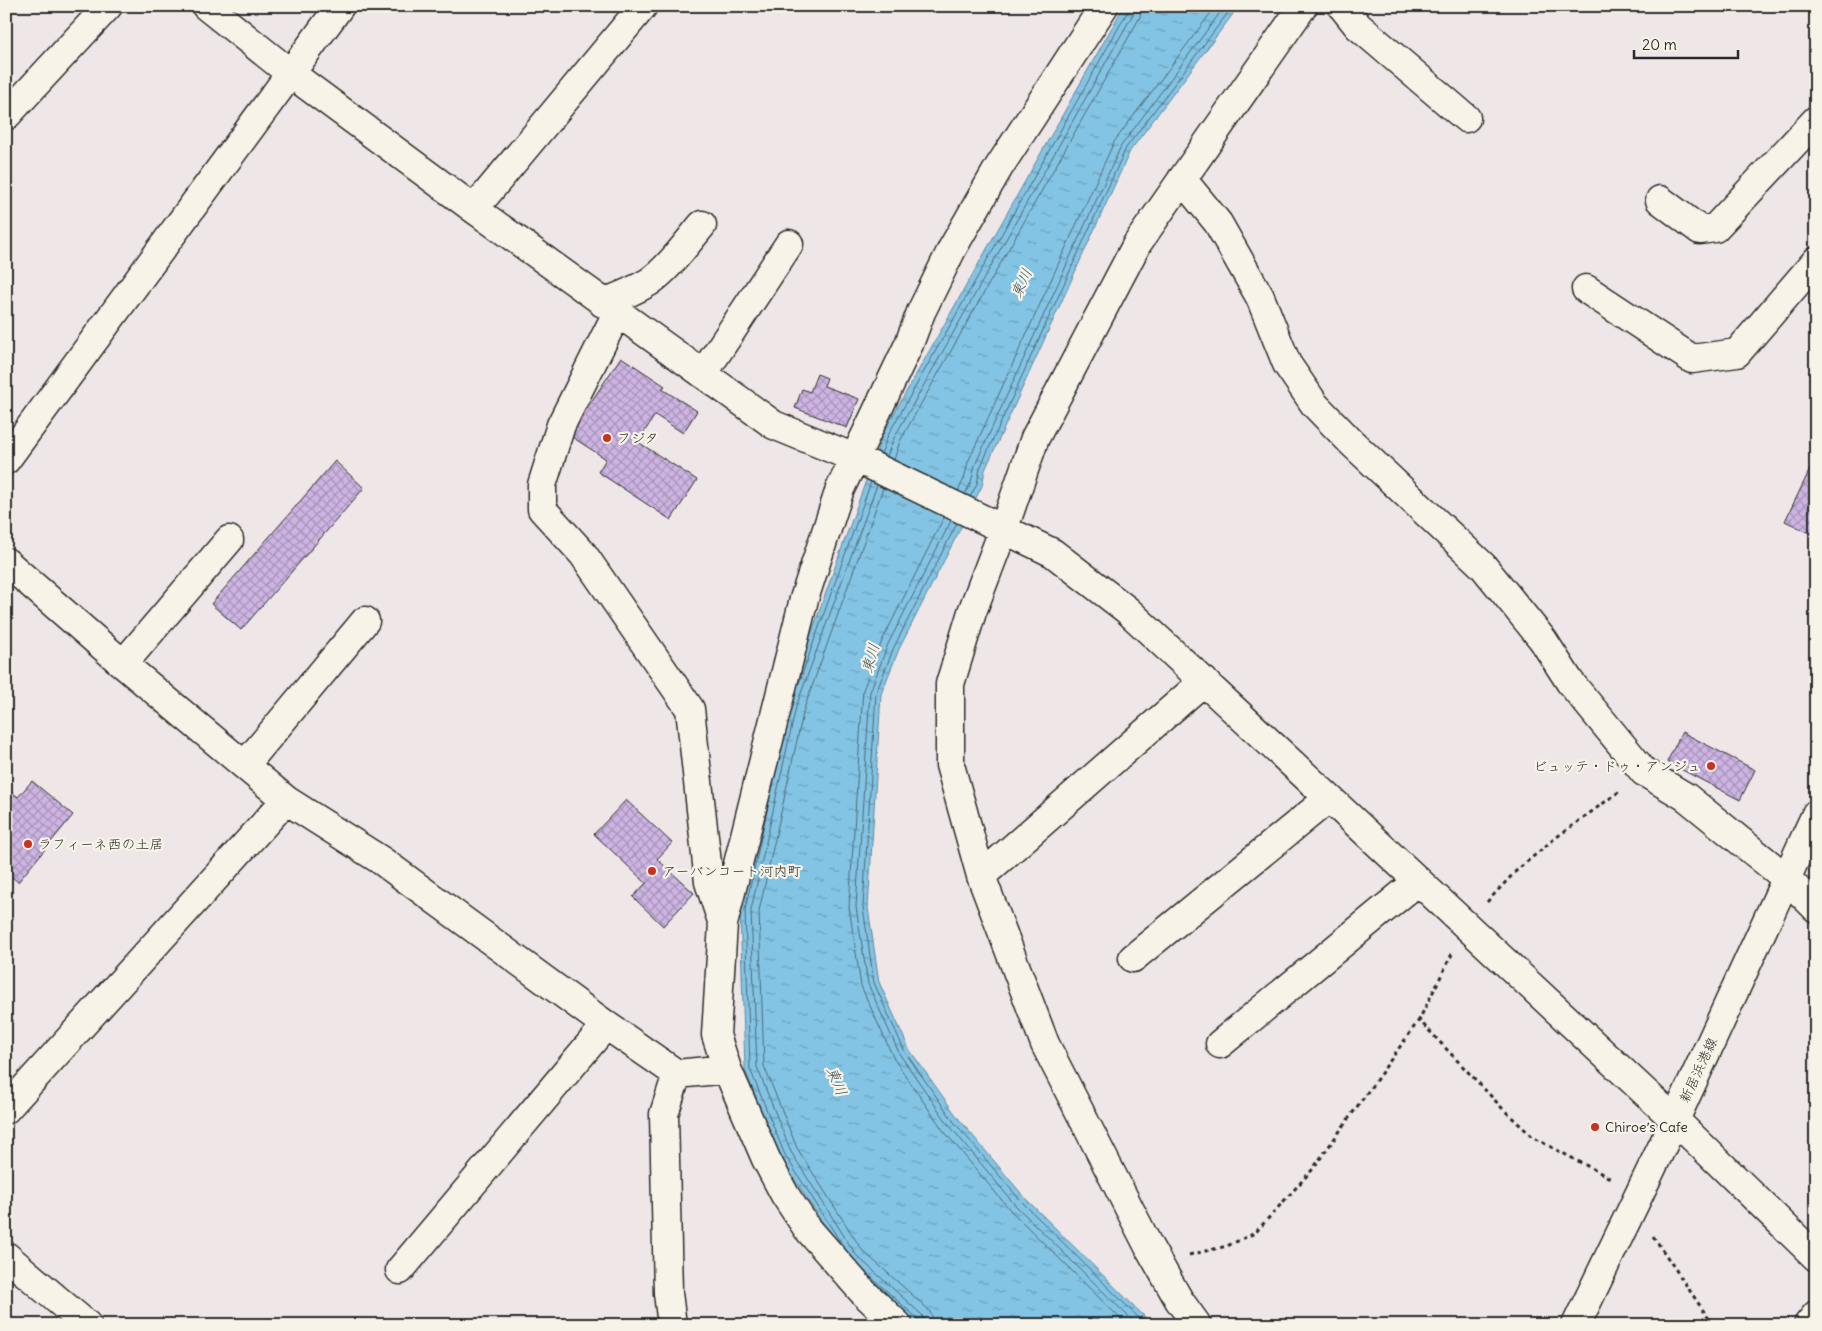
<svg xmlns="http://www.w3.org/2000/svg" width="1822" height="1331" font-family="Delius,'Klee One',sans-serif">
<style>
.water{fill:url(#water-ripples);stroke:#60879a}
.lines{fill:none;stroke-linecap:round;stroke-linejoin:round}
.shore{stroke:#4e6875;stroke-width:1}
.building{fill:url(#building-cross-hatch);stroke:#2b2b2b}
.street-casing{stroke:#2b2b2b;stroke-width:31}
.secondary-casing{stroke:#2b2b2b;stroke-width:31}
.path{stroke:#2b2b2b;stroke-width:3;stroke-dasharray:4 4;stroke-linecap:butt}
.street{stroke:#f7f3e8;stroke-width:28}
.secondary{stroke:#f7f3e8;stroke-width:28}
.poi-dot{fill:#c8321e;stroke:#f7f3e8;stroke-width:2}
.labels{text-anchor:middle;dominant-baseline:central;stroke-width:4.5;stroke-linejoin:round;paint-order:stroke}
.poi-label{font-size:14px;fill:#2b2b2b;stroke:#f7f3e8;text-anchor:start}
.street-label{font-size:14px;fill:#2b2b2b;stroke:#f7f3e8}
.water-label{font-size:15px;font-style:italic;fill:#455962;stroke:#f7f3e8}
</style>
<defs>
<pattern id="water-ripples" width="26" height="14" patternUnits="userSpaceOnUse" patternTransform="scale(1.25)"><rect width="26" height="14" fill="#83c4e4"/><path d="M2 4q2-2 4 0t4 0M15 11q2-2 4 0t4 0" fill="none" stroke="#6b9fb9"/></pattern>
<pattern id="building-cross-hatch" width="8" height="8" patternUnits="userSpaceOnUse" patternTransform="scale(1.25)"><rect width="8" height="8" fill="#cdb4e3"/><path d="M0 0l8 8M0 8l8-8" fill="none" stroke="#a793b8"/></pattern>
</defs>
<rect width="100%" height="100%" fill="#efe6e7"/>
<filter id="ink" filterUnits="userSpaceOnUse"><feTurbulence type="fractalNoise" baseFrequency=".02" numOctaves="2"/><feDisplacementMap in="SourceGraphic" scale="10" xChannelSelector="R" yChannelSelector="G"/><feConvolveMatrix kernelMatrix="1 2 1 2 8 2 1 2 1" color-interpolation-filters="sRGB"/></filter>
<g filter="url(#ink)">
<path class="water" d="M 1124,6 L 1239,6 L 1130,151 L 985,470 L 982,486 L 899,649 L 881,694 L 868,908 L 879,982 L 909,1049 L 958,1118 L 1025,1198 L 1153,1325 L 917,1325 L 848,1262 L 780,1157 L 745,1070 L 740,909 L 786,704 L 883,433 Z"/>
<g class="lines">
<path class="shore" d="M 881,454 L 888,435 L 1128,11 L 1128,6
M 887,456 L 894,438 L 1133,14 L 1135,6
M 894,460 L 900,441 L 1140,17 L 1142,6
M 877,485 L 796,707 L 751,910 L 757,1067 L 791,1152 L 856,1255 L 922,1315 L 926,1325
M 883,488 L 804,709 L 759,911 L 764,1066 L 797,1148 L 862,1250 L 928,1309 L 932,1316 L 933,1325
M 958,491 L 964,479 L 968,462 L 1114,142 L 1216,6
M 965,494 L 971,482 L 975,465 L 1121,146 L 1225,6
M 970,497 L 977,484 L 980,468 L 1126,148 L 1233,6
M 944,517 L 882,641 L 863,690 L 849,907 L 861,986 L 894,1059 L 943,1130 L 1011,1211 L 1127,1325
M 951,521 L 888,644 L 870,692 L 856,907 L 868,984 L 900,1055 L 949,1125 L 1016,1206 L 1137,1325
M 957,523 L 894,647 L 876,693 L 863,907 L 874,983 L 905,1052 L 954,1122 L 1021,1201 L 1146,1325
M 799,683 L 871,482
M 769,802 L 745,910 L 750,1069 L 785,1155 L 845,1249
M 863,1270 L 918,1319 L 919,1325"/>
</g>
<path class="building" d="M 621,357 L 665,386 L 662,389 L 697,411 L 683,433 L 655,415 L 638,442 L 697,480 L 671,520 L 598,472 L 606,459 L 569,435 Z
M 817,374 L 827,378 L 824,386 L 859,399 L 847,428 L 795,408 L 802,389 L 810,392 Z
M 1816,457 L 1816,536 L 1785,521 Z
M 335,461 L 364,488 L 241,630 L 211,604 Z
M 1682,732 L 1755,770 L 1740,800 L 1667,762 Z
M 32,781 L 73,815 L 18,882 L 6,872 L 6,787 L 18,797 Z
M 626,800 L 672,843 L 657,859 L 694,893 L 663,926 L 633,897 L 646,883 L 594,834 Z"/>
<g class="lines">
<defs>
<path id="street" d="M 206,6 L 290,73 L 474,209 L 774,425 L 862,461 L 1053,553 L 1127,610 L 1675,1120 L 1816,1257
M 1342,6 L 1358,26 L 1466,118
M 6,116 L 108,6
M 1182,179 L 1218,223 L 1260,297 L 1287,364 L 1315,405 L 1352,443 L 1483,566 L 1543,640 L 1570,682 L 1644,772 L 1686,797 L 1786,878 L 1816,908
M 1660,200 L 1700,230 L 1715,228 L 1816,120
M 474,209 L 643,6
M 1586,289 L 1692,359 L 1737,353 L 1816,261
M 603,303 C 619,297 634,291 649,282 C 668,269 687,243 702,225
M 617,313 L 561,425 L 542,485 L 542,509 L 583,554 L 690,709 L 709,882 L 723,924
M 703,374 L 789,244
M 6,562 L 123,664 L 286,800 L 382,861 L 606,1025 L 677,1074 L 727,1069
M 123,664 L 229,540
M 245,765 L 365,621
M 981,876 L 1204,681
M 1133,958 L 1329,798
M 1220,1044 L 1418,881
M 6,1109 L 286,800
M 6,1256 L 87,1325
M 400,1270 L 606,1025
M 672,1325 L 668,1293 L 664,1114 L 677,1074
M 898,1325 L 863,1292 L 807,1228 L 785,1195 L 766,1159 L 727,1069 L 716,1035 L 723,924 L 804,599 L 840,489 L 909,344 L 921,312 L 952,249 L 999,167 L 1104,6
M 1197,1325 L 1179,1300 L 1149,1247 L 1045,1044 L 981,876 L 950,765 L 950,684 L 972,612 L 1004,528 L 1035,438 L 1137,244 L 1303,6
M 1808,1325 L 1816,1315"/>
<path id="secondary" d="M 6,460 L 340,6
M 1576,1325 L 1675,1120 L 1816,814"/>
</defs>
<use href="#street" class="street-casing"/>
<use href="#secondary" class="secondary-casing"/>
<path class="path" d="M 1487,902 L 1516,871 L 1554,839 L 1620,791
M 1452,954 L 1419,1020 L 1504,1110 L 1534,1138 L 1612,1179
M 1653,1236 L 1713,1325
M 1189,1255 L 1227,1246 L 1255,1233 L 1312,1170 L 1419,1020"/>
<use href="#street" class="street"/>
<use href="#secondary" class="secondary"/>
</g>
</g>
<g class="poi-dot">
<circle cx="607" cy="438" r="5"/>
<circle cx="1711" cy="766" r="5"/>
<circle cx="28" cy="844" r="5"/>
<circle cx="652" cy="871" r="5"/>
<circle cx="1595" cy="1127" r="5"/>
</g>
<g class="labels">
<g class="poi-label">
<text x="617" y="438">フジタ</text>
<text x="1701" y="766" text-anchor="end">ビュッテ・ドゥ・アンジュ</text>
<text x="38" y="844">ラフィーネ西の土居</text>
<text x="662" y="871">アーバンコート河内町</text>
<text x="1605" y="1127">Chiroe’s Cafe</text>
</g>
<g class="street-label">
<text transform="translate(1698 1070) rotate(-65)">新居浜港線</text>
</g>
<g class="water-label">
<text transform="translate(1021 283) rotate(-65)">東川</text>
<text transform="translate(870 658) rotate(-74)">東川</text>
<text transform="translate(837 1081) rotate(68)">東川</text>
</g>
</g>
<rect width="1822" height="1331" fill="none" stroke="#f7f3e8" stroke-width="25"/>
<rect x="12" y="12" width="1797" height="1306" fill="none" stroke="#2b2b2b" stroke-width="2" filter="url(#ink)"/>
<path d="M1634 50v8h104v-8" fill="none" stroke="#2b2b2b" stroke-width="2.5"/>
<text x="1642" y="50" font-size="15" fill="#2b2b2b" stroke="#f7f3e8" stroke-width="4" paint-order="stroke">20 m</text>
</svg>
